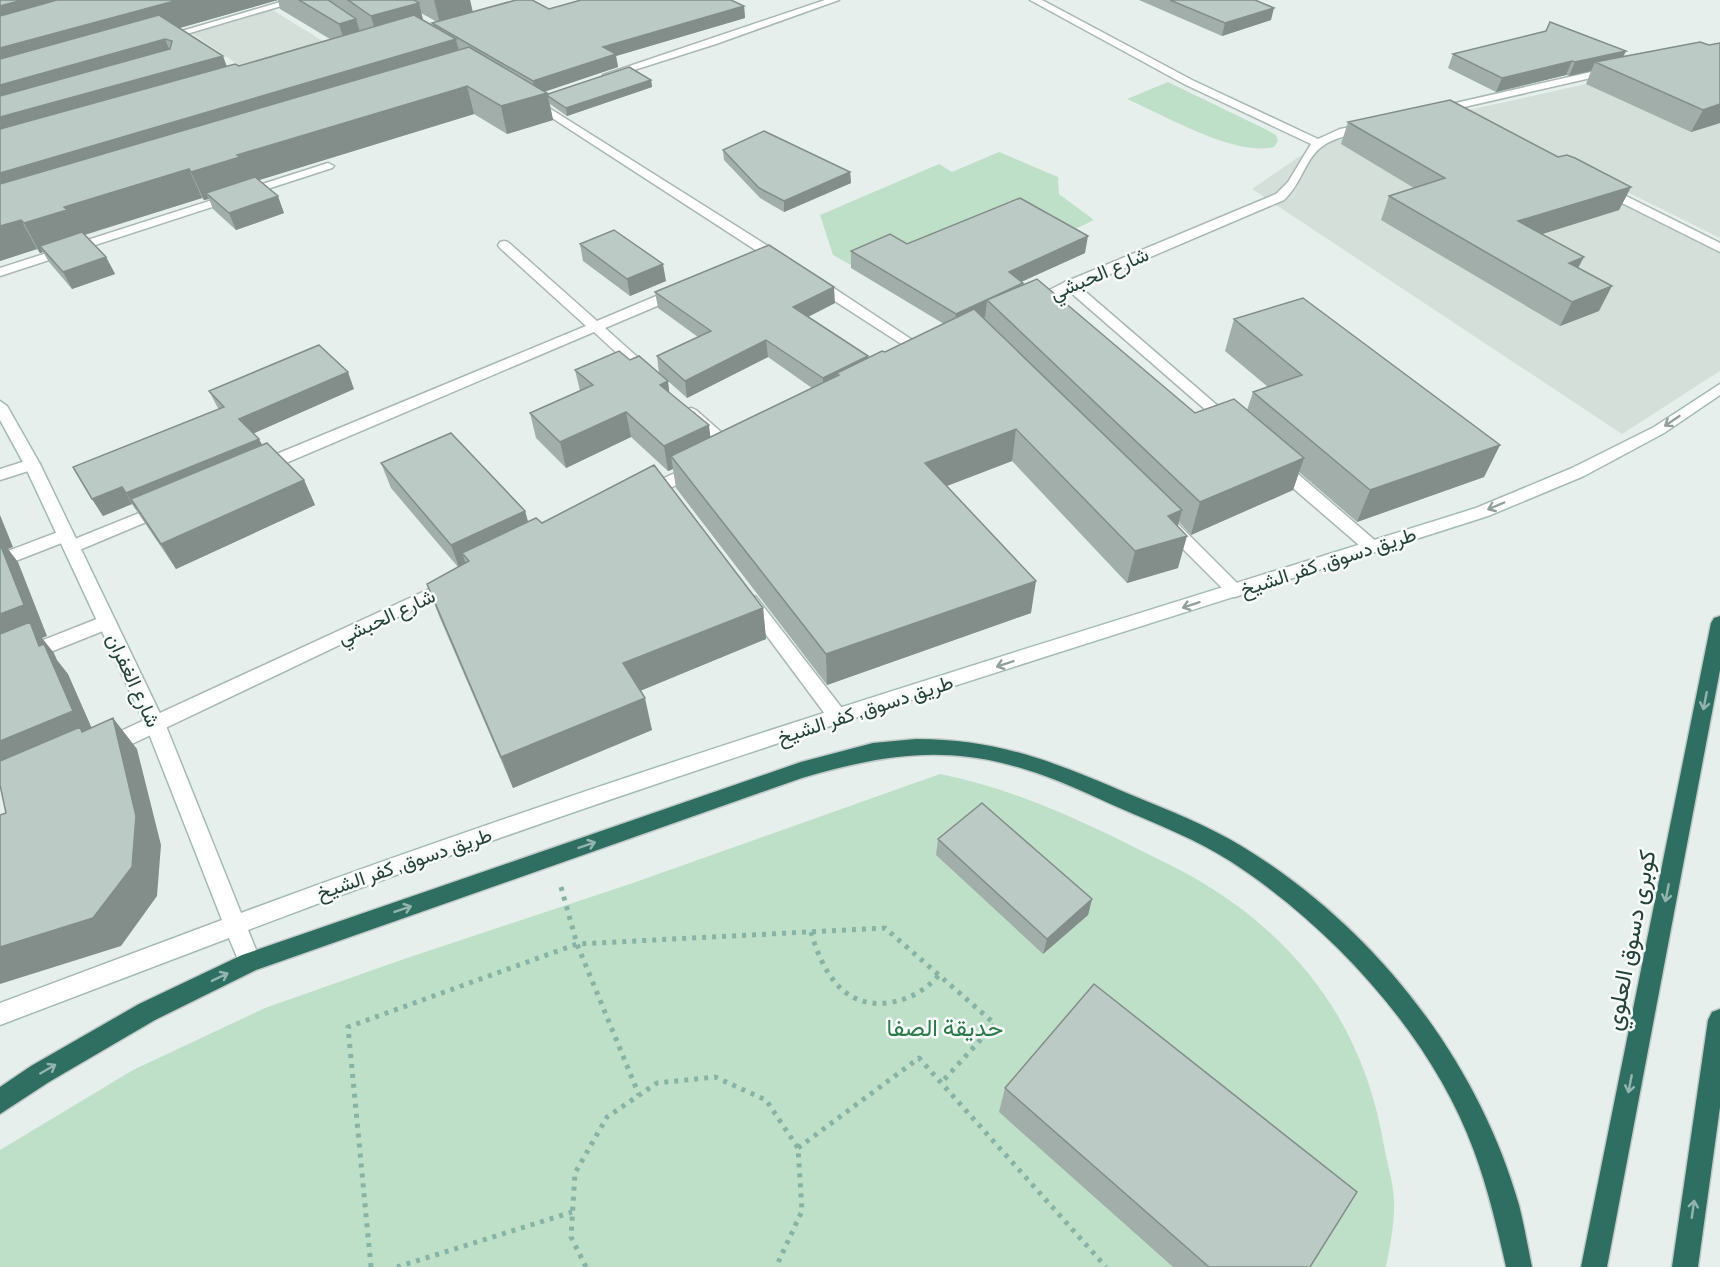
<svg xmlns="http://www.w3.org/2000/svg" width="1720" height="1267" font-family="Manrope,Vazirmatn,sans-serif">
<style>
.built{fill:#d4dfda}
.green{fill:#bfe0c8}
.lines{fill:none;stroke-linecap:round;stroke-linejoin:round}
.lane-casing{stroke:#a8b8b2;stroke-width:3}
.street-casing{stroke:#a8b8b2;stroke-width:3}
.secondary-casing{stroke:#a4bbb3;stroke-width:3}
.highway-casing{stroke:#c2cac8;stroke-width:3}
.path{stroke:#86b3a5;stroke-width:5;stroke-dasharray:4 6;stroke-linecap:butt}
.lane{fill:#fff;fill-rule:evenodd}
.street{fill:#fff;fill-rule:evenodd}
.secondary{fill:#fff;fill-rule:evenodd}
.highway{fill:#2f6f62;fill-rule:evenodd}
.wall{fill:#a1aea9;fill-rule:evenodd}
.shaded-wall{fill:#838d89}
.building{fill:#bbcac4;stroke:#838d89;stroke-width:1.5}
.oneway{stroke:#92a09c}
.oneway2{stroke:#93b5ae}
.labels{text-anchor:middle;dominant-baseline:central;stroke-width:5;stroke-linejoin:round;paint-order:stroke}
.street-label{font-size:20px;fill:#24423a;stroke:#f7fbf9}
.near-street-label{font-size:24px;fill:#24423a;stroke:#f7fbf9}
.near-park-label{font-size:24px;fill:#2d7a4b;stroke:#f7fbf9}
</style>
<rect width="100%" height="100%" fill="#e6efeb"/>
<path class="built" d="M 271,9 L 342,53 L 258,78 L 190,32 Z
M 1720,54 L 1720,238 L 1464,111 Z
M 1451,115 L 1720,251 L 1720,371 L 1622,434 L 1252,189 L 1316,145 Z"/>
<path class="green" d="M 1168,82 L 1265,129 L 1276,135 L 1278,141 L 1274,147 C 1235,157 1164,115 1127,99 Z
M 999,152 L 1058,177 L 1059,194 L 1094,220 L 1071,231 L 1033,269 L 891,246 L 851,265 L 833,255 L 820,215 L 939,164 L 952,172 Z
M 940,774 C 1002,786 1065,813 1122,841 C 1145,853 1168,863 1191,876 C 1297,936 1364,1025 1384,1146 C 1387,1163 1393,1182 1394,1199 C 1395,1220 1390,1247 1386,1267 L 0,1267 L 0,1150 L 133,1070 L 265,1008 L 407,958 L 630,884 Z"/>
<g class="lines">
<defs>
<path id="lane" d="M 1604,185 L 1720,243 L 1720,252 L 1600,192 L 1600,186 Z"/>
<path id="street" d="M 287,0 L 302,0 L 166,40 L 158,38 Z
M 825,0 L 839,0 L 716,44 L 612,77 L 603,75 Z
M 1030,0 L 1042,0 L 1192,80 L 1318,139 L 1340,129 L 1370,123 L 1375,126 C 1363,136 1337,133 1319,149 C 1305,161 1301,184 1284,200 L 1080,287 L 1233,419 L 1236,422 L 1233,425 L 1223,425 L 1069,291 L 1036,306 L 1031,307 L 1024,303 L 1065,282 L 1276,194 L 1288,182 L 1311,144 L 1184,84 Z
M 1613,67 L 1618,70 L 1617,72 L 1438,113 L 1433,110 L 1438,107 Z
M 530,96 L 787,258 L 788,261 L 782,265 L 777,264 L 526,101 L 526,97 Z
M 328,163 L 334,166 L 332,168 L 0,276 L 0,268 Z
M 504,241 L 508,242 L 597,321 L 673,289 L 683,289 L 685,292 L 683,295 L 605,328 L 653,371 L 655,374 L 653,377 L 643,377 L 594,332 L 267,471 L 255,471 L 253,467 L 255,463 L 586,326 L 500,248 L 498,245 L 500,242 Z
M 815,278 L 820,279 L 932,353 L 925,357 L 920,356 L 810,285 L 808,282 L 810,279 Z
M 691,408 L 696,410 L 738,447 L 741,450 L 738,453 L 728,453 L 686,416 L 684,413 L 686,410 Z
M 32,459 L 40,464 L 38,468 L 0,480 L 0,469 Z
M 1278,461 L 1284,462 L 1378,543 L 1380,547 L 1378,551 L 1366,551 L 1272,470 L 1270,466 L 1272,462 Z
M 697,463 L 703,464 L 705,468 L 703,472 L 652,497 L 640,497 L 638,493 L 640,489 Z
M 164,503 L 170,504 L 172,508 L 170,512 L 77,551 L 65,551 L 63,547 L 65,543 Z
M 1168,518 L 1174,520 L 1241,587 L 1244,591 L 1241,595 L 1235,597 L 1229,595 L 1162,528 L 1160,524 L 1162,520 Z
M 66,529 L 72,531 L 74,535 L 72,539 L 0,567 L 0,554 Z
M 453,578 L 459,580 L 462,584 L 459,588 L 113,753 L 106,755 L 99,753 L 96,747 L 99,741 Z
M 750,595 L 756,597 L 845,712 L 848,717 L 845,722 L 838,725 L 831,722 L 744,605 L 741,601 L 744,597 Z
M 107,615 L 113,617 L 116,622 L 113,627 L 0,672 L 0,657 Z"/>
<path id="secondary" d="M 1720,384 L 1720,395 L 1664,433 L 1584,476 L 1488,516 C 1073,649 655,775 248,930 L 261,962 L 258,969 L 250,972 L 242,969 L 229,938 L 0,1025 L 0,1003 L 222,920 L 146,726 L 24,464 L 0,420 L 0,401 L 7,406 L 40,464 L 166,726 L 241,913 C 647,762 1063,638 1476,508 L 1572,468 L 1654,427 Z"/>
<path id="highway" d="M 1720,616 L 1720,670 L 1607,1267 L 1581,1267 L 1711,623 L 1714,618 Z
M 916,739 C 999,739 1054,762 1129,794 C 1168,810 1207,825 1243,847 C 1373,926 1477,1058 1519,1205 C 1524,1225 1528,1247 1532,1267 L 1506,1267 C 1497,1227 1488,1189 1474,1151 C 1432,1036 1332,927 1230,861 C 1197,840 1159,825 1122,809 C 1090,795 1058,779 1024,769 C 944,744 881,755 802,778 L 256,970 L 155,1020 L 49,1082 L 0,1114 L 0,1087 L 31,1066 L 139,1004 L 242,955 L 801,762 L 873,743 Z
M 1720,1009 L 1720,1107 L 1698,1267 L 1672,1267 L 1708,1020 L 1712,1012 Z"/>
</defs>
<use href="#lane" class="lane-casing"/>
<use href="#street" class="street-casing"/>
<use href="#secondary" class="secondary-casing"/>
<use href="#highway" class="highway-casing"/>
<path class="path" d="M 561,887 L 577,944 L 639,1095
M 811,932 C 822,970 842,1008 887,1003 C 908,1000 925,991 939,975
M 798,1148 L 919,1058 L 1106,1267
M 371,1267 L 348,1027 L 577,944 L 885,928 L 995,1024 L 941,1083
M 397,1267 L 572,1212
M 586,1267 L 571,1237 L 575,1173 L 607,1117 L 657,1083 L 715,1077 L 766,1100 L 798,1148 L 802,1211 L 776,1267"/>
<use href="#lane" class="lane"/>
<use href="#street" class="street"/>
<use href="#secondary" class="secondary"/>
<use href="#highway" class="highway"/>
</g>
<path class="wall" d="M 0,0 L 470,0 L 473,12 L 549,9 L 744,6 L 745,18 L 616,56 L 618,67 L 545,91 L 548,94 L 651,80 L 652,87 L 567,116 L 550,104 L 553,120 L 507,134 L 474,114 L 258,180 L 284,213 L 236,230 L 213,209 L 209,199 L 204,200 L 202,198 L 85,235 L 106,257 L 115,274 L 72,289 L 49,262 L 43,252 L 40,253 L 37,249 L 0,261 ZM 278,0 L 280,9 L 330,39 L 239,66 L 227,66 L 180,28 ZM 421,13 L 437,22 L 432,23 L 433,26 L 423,20 Z
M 1139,0 L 1255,0 L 1271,20 L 1222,36 Z
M 1700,42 L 1720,123 L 1691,132 L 1586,84 L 1591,71 L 1569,76 L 1566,75 L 1496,92 L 1448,68 L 1453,54 L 1626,51 L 1623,56 Z
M 1348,122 L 1558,157 L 1631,187 L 1619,210 L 1542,234 L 1599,311 L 1560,326 L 1381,220 L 1389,196 L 1414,188 L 1341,144 Z
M 723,150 L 850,172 L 851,183 L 784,212 L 760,198 L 724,160 Z
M 580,244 L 666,281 L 630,296 L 583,261 Z
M 907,244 L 1085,253 L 1021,282 L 1023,283 L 1023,285 L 1195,413 L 1247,410 L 1253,392 L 1268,387 L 1225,351 L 1234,319 L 1500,445 L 1484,477 L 1357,522 L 1299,472 L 1293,490 L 1191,535 L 1179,522 L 1178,526 L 1178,568 L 1127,583 L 1012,461 L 947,486 L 1031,613 L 827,685 L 676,488 L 673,469 L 668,471 L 631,437 L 566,468 L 536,438 L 530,413 L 580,391 L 575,370 L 670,393 L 710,437 L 812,388 L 768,357 L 687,398 L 659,373 L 657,356 L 698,337 L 658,308 L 655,292 L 835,303 L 808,317 L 868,358 L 885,352 L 944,324 L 851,268 L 851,251 Z
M 354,389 L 254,433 L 262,445 L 304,480 L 315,505 L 176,569 L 132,504 L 103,516 L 92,499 L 219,410 L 209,391 Z
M 381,463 L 525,511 L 528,522 L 542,523 L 763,608 L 766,639 L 640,691 L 652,730 L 513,788 L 439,616 L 427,584 L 458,567 L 391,488 Z
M 938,839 L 1092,899 L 1088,915 L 1043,954 L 936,855 Z
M 1005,1088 L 1310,1267 L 1173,1267 L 999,1112 Z"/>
<path class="shaded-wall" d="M 22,0 L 127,0 L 0,35 L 0,6 Z
M 178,0 L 278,0 L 0,79 L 0,48 Z
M 434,0 L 470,0 L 473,14 L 440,24 Z
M 419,3 L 425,28 L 378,42 L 371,16 Z
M 744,6 L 745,18 L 616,56 L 618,67 L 535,95 L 533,81 L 603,47 Z
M 1274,8 L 1271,20 L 1222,36 L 1225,23 Z
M 356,19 L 364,45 L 347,50 L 339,24 Z
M 165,39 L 176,66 L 0,117 L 0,85 Z
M 456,39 L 462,65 L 0,207 L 0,173 Z
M 1626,51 L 1619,65 L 1595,62 L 1591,71 L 1569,76 L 1575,62 Z
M 223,56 L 233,83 L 0,150 L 0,117 Z
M 1572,61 L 1566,75 L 1496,92 L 1502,78 Z
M 651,80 L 652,87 L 567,116 L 566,108 Z
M 467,86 L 474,114 L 250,183 L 206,193 L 209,199 L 204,200 L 191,172 L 237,155 Z
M 547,93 L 553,120 L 507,134 L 501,106 Z
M 1720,104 L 1720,123 L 1691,132 L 1703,110 Z
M 189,169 L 202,198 L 80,236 L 40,246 L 43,252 L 40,253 L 24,223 L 64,207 Z
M 850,172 L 851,183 L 784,212 L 784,201 Z
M 1631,187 L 1619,210 L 1507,245 L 1518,221 Z
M 278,196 L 284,213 L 236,230 L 229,213 Z
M 21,220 L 37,249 L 0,261 L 0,226 Z
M 1088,236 L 1085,253 L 1008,288 L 1009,272 Z
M 106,257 L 115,274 L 72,289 L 63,272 Z
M 1584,257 L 1571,281 L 1569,263 Z
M 663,264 L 666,281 L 630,296 L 627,279 Z
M 1612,286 L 1599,311 L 1560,326 L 1572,302 Z
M 834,287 L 835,303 L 794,324 L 793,307 Z
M 987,300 L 985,317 L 955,331 L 956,314 Z
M 766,340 L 768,357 L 687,398 L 685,381 Z
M 868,356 L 868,373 L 839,375 L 837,373 L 837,388 L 823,395 L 823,378 Z
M 348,372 L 354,389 L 248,436 L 239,419 Z
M 668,381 L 671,406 L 660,385 Z
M 626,412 L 631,437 L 566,468 L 560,442 Z
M 709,425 L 712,450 L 671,456 L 673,469 L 668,471 L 664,446 Z
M 1016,429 L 1012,461 L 923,495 L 925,463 Z
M 259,439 L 268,456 L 131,499 L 137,511 L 126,493 Z
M 1500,445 L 1484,477 L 1357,522 L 1370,490 Z
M 1304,458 L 1293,490 L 1191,535 L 1200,502 Z
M 304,480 L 315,505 L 176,569 L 161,544 Z
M 122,487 L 132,504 L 103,516 L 92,499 Z
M 1182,510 L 1174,540 L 1187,536 L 1178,568 L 1127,583 L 1135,551 L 1168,516 Z
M 525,511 L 532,536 L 469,561 L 462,553 L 467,567 L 460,570 L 451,545 Z
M 0,515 L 13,547 L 8,549 L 18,562 L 47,636 L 42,638 L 54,653 L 57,660 L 68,674 L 97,740 L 0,775 Z
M 1036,581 L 1031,613 L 827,685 L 826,654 Z
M 763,608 L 766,639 L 630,695 L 623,663 Z
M 645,698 L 652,730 L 513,788 L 501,757 Z
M 113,718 L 137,749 L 161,845 L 157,896 L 121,946 L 0,984 L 0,947 Z
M 1092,899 L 1088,915 L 1043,954 L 1047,939 Z"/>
<path class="building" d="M 0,0 L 22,0 L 0,6 Z
M 57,0 L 178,0 L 0,48 L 0,16 Z
M 299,0 L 328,0 L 356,19 L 339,24 Z
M 348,0 L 414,0 L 419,3 L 371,16 Z
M 516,0 L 532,0 L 549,9 L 581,0 L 731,0 L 744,6 L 603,47 L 616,54 L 533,81 L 432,23 Z
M 1170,0 L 1255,0 L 1274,8 L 1225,23 Z
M 159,15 L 223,56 L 0,117 L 0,96 L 170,49 L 172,41 L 165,39 L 0,85 L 0,59 Z
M 414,15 L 456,39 L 0,173 L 0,129 L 235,64 L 239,66 Z
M 1550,22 L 1626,51 L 1575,62 L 1572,61 L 1502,78 L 1453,54 L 1546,31 Z
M 1700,42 L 1709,45 L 1720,43 L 1720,104 L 1703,110 L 1595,62 Z
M 469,47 L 547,93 L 501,106 L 467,86 L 458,89 L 237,155 L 240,157 L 191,172 L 189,169 L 64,207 L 67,210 L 24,223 L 21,220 L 0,226 L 0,184 Z
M 629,67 L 651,80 L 566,108 L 548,96 L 548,94 Z
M 1450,100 L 1558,157 L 1567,155 L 1575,158 L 1631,187 L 1518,221 L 1584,257 L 1569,263 L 1612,286 L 1572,302 L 1389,196 L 1445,178 L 1348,122 Z
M 764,131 L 850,172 L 784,201 L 759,188 L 723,150 Z
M 255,177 L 278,196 L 229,213 L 206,193 Z
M 1020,198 L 1088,236 L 1009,272 L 1023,283 L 956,314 L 851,251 L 890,234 L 907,244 Z
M 614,230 L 663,264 L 627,279 L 580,244 Z
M 82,232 L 106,257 L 63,272 L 40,246 Z
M 769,245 L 834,287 L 793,307 L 868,356 L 823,378 L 766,340 L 685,381 L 657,356 L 711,331 L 655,292 Z
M 1037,279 L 1195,413 L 1234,399 L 1304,458 L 1200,502 L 987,300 Z
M 1303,298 L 1500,445 L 1370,490 L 1253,392 L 1302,375 L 1234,319 Z
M 974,309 L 1182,510 L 1168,516 L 1187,536 L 1135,551 L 1016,429 L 925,463 L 1036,581 L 826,654 L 671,456 L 839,375 L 837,373 L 882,351 L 885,352 Z
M 319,345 L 348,372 L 239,419 L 259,439 L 126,493 L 122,487 L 92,499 L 73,467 L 224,407 L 209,391 Z
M 619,351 L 630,360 L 639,356 L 668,381 L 660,385 L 709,425 L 664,446 L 626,412 L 560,442 L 530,413 L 593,385 L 575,370 Z
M 451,433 L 525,511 L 451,545 L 381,463 Z
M 267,443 L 304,480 L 161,544 L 131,499 Z
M 654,465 L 763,608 L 623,663 L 645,698 L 501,757 L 427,584 L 469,561 L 462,553 L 536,518 L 542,523 Z
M 0,544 L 24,605 L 0,614 Z
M 30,622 L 39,646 L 44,644 L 73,711 L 0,741 L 0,634 Z
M 113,718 L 136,816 L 132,867 L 93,918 L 0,947 L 0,815 L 6,813 L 0,785 L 0,761 L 80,727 L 82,732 Z
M 982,803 L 1092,899 L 1047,939 L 938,839 Z
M 1094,984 L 1357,1192 L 1310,1267 L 1209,1267 L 1005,1088 Z"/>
<defs><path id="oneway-shaft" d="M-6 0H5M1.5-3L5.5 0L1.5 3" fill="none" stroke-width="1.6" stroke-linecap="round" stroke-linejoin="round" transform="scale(1.5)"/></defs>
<g class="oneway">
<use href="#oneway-shaft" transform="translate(1672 421) rotate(146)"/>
<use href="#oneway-shaft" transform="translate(1496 506) rotate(157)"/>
<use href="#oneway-shaft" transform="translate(1191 605) rotate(162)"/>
<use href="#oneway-shaft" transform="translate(1005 664) rotate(162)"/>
</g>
<g class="oneway2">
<use href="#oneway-shaft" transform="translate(1705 701) rotate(101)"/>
<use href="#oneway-shaft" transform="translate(587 845) rotate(-19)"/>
<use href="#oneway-shaft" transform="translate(1667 893) rotate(101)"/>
<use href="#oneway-shaft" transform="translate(403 909) rotate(-19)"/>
<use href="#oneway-shaft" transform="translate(220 977) rotate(-26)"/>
<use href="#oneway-shaft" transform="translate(48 1069) rotate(-30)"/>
<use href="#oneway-shaft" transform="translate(1630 1084) rotate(101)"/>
<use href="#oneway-shaft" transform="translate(1693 1209) rotate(-82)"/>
</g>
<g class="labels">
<g class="street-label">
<text transform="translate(1099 273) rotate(-23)">شارع الحبشي</text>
<text transform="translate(1328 561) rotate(-18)">طريق دسوق, كفر الشيخ</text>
<text transform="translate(386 616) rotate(-25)">شارع الحبشي</text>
<text transform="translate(134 680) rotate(65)">شارع الغفران</text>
<text transform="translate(865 709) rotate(-18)">طريق دسوق, كفر الشيخ</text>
<text transform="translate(404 863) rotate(-19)">طريق دسوق, كفر الشيخ</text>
</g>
<g class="near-street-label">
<text transform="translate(1629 940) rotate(-79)">كوبرى دسوق العلوي</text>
</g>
<g class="near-park-label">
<text x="945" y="1026">حديقة الصفا</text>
</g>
</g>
</svg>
